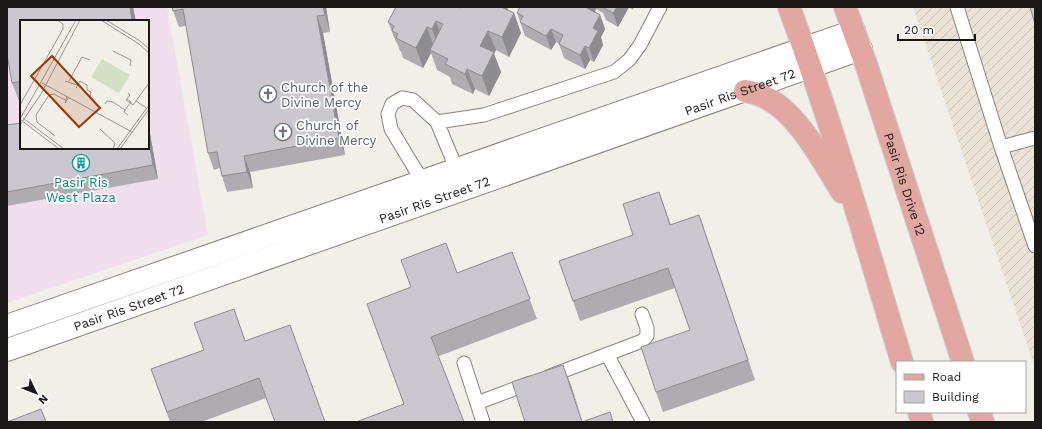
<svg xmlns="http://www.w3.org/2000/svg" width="1042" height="429" font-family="'Work Sans',sans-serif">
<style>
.commercial{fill:#f2dfee;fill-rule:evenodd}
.industrial{fill:url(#industrial-furrows)}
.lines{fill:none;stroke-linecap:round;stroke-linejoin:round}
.service-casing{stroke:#87847e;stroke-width:15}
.minor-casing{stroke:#87847e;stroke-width:24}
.primary-casing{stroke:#ccc;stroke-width:24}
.service{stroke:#fff;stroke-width:13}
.minor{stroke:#fff;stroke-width:22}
.primary{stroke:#e3a7a1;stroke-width:22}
.wall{fill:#aeacb1}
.shaded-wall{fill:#8d8c90}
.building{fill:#cac8ce;stroke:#8d8c90}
.labels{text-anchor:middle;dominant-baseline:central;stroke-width:3.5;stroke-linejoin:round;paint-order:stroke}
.worship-label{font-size:13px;fill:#5b616d;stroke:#fff;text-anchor:start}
.street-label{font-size:13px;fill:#191816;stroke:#fff}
.culture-label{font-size:13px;fill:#0d838f;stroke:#fff}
.inset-road{fill:none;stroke:#9b9994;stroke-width:1}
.view{fill:#9b3800;fill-opacity:0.15;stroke:#9b3800;stroke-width:2}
.inset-edge{fill:none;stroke:#191816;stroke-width:2}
</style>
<defs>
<pattern id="industrial-furrows" width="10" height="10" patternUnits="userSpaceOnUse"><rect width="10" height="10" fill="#e9e2d5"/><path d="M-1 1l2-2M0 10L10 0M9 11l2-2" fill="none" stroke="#c7c1b6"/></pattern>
</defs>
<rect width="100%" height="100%" fill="#f2efe8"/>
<path class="commercial" d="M 7,7 L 167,7 L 208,235 L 7,303 ZM 21,21 L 148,21 L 148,148 L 21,148 Z"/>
<path class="industrial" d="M 913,7 L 1035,7 L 1035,368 Z"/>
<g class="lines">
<defs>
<path id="service" d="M 957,7 L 1001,147 L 1035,246
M 437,122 L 484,115 L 614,72 L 629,60 L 640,45 L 660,7
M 1001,147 L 1035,138
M 428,186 L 415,169 L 391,129 L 388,114 L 392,104 L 402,98 L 413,100 L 437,122 L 459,175
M 607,354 L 643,422
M 464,363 L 483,422
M 550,376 L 642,341 L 647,336 L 647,328 L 642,314
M 477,403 L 530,383"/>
<g id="minor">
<path d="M 7,326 L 854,31"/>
<path id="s1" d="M 7,350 L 861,49"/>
</g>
<g id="primary">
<path d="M 789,7 C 832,123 866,243 902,362"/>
<path id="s2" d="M 845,7 L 866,64 L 963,362"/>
<path d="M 745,91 C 750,92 757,93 762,96 C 796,109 824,163 842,192"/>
<path d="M 919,412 L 922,422"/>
<path d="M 979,412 L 983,422"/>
</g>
</defs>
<use href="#service" class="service-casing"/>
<use href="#minor" class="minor-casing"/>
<use href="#primary" class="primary-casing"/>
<use href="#service" class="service"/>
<use href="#minor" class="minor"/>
<use href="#primary" class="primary"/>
</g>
<path class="wall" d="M 172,7 L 326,7 L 330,32 L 323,33 L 345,155 L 250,172 L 253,188 L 227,192 L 222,176 L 220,168 L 214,170 L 208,153 L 186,26 L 179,27 L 173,11 Z
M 396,7 L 507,7 L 508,11 L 514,13 L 521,33 L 509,57 L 496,50 L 494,54 L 501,72 L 489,96 L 475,89 L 473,94 L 452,84 L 450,77 L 437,70 L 431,53 L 423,68 L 403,58 L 401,51 L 400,51 L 397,43 L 396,42 L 388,22 Z
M 520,7 L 634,7 L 633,10 L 629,7 L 618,27 L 606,20 L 603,13 L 596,9 L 595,12 L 600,15 L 605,29 L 601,37 L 603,45 L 594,62 L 590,60 L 585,69 L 564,58 L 559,44 L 556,42 L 551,50 L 525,36 L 517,13 Z
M 21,21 L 21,101 L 19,101 L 12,83 Z
M 148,122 L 158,179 L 7,206 L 7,125 L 148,148 Z
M 659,192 L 671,225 L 699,215 L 755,380 L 663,412 L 656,392 L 690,330 L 675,288 L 580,321 L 573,301 L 633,235 Z
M 512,252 L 537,319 L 439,356 L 404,404 L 457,273 Z
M 234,309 L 266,398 L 201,422 L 170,422 L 151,369 L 204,350 Z"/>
<path class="shaded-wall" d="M 130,7 L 133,7 L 136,21 L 132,21 Z
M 323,7 L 326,7 L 330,32 L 325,15 Z
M 501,7 L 507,7 L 511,18 L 514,13 L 521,33 L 509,57 L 502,37 Z
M 585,7 L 595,7 L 596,9 L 590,21 Z
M 617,7 L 629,7 L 618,27 L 613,13 Z
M 600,15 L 605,29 L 601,37 L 603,45 L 594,62 L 589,48 L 593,28 Z
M 317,16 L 323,33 L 345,155 L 339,138 Z
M 436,21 L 443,41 L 439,49 L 432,29 Z
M 427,27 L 434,47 L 430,50 L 431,53 L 423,68 L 416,48 Z
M 551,29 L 556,42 L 551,50 L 546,36 Z
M 488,31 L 496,50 L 494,54 L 501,72 L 489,96 L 482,76 L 480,46 Z
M 585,46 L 590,60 L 585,69 L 580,55 Z
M 467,69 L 475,89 L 473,94 L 465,74 Z
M 148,122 L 158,179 L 153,165 L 148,137 Z
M 244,156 L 250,172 L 253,188 L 247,172 Z
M 699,215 L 706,235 L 755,380 L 748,360 Z
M 563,365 L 571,385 L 583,422 Z"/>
<path class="building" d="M 7,7 L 130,7 L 132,21 L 21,21 L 21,81 L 12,83 L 7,54 Z
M 172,7 L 323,7 L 325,15 L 317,16 L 339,138 L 244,156 L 247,172 L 222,176 L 217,152 L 208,153 L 183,9 L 173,11 Z
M 396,7 L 457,7 L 460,8 L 461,7 L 501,7 L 514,13 L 502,37 L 488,31 L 480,46 L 494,52 L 482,76 L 467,69 L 465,74 L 445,64 L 448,59 L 430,50 L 443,24 L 436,21 L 432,29 L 427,27 L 416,48 L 396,38 L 398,34 L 392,31 L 394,26 L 388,22 Z
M 520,7 L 585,7 L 600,15 L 593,28 L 598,31 L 589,48 L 585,46 L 580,55 L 559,44 L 563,35 L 551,29 L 546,36 L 520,22 L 523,16 L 517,13 Z
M 602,7 L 617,7 L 613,13 Z
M 1030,7 L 1035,7 L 1035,24 Z
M 21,123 L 21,148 L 148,148 L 148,137 L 153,165 L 7,192 L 7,125 Z
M 659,192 L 670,225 L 699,215 L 748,360 L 656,392 L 641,347 L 690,330 L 668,268 L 573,301 L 559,261 L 633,235 L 623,204 Z
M 446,243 L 457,273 L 512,252 L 530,299 L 431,337 L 464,422 L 356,422 L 404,404 L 367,304 L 411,287 L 401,260 Z
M 234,309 L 245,341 L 290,325 L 325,422 L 275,422 L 259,378 L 167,412 L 151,369 L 204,350 L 194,323 Z
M 563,365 L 582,422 L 610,412 L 613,422 L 525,422 L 512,382 Z
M 41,409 L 46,422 L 7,422 Z"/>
<defs>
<symbol id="church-ring" viewBox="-11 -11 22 22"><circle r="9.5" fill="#fff" stroke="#6b7280" stroke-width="1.5"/><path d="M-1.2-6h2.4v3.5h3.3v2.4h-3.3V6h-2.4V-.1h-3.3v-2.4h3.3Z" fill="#6b7280"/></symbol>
<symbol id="building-ring" viewBox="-11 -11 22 22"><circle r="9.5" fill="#fff" stroke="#0f9aa8" stroke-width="1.5"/><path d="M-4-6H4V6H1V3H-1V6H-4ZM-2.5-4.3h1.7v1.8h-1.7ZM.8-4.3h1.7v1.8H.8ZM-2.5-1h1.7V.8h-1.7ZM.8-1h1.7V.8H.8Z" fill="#0f9aa8"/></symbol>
</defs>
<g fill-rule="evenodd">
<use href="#church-ring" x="258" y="84" width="20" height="20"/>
<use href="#church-ring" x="273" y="122" width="20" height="20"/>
<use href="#building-ring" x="71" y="153" width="20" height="20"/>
</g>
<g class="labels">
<g class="worship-label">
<text x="281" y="87">Church of the<tspan x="281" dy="15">Divine Mercy</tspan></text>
<text x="296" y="125">Church of<tspan x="296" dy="15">Divine Mercy</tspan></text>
</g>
<g class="street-label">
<text stroke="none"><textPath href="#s1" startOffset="777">Pasir Ris Street 72</textPath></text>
<text stroke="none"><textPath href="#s2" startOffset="187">Pasir Ris Drive 12</textPath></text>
<text stroke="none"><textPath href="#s1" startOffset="453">Pasir Ris Street 72</textPath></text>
<text stroke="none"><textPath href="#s1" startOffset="129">Pasir Ris Street 72</textPath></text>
</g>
<g class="culture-label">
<text x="81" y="182">Pasir Ris<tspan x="81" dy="15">West Plaza</tspan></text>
</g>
</g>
<g transform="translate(20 20)">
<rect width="129" height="129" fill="#f2efe8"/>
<path d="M 82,39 L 110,55 L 99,73 L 71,57 Z" fill="#d2e1c6"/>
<path class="inset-road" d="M 81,0 L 119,24 L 129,33M 86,0 L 120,21 L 129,29M 93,31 L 111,40 L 110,46M 45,61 L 57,65M 49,61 L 62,37 L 70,40M 22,63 L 112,112M 56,68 L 60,61 L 67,65 L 67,70 L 71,72 L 70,76M 108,73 L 110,75 L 106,80 L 113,85 L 129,63M 47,76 L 45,83 L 49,77M 116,81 L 126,88M 85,84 L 87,81 L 93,82 L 105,90 L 104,92 L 108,95M 0,85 L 43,9 L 43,4 L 37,0M 105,90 L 111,82 L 107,79M 3,98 L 44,129M 0,99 L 56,0M 1,100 L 39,129M 0,105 L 21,74 L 60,0M 80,109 L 95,123 L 93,129M 35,116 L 17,102 L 16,95 L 29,75 L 34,74 L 45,80M 97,129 L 129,85M 100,129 L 129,89"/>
<path class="view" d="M 32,36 L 80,88 L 59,107 L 11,56 Z"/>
<rect width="129" height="129" class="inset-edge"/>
</g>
<rect width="1042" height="429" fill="none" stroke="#191816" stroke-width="16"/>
<rect x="896" y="361" width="130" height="52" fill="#ffffff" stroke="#a3a3a2"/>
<rect x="904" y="374" width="20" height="6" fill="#e3a7a1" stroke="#a3a3a2"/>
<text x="932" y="381" font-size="12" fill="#191816">Road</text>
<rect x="904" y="391" width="20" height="12" fill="#cac8ce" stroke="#a3a3a2"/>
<text x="932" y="401" font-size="12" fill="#191816">Building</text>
<g transform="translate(36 393) rotate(133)" stroke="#ffffff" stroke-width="3" paint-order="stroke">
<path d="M0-3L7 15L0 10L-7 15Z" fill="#191816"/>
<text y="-6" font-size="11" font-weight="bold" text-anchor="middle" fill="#191816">N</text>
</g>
<path d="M898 34v6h77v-6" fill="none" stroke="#191816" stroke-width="2"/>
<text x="904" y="34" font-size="12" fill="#191816" stroke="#ffffff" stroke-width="3" paint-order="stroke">20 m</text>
</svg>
